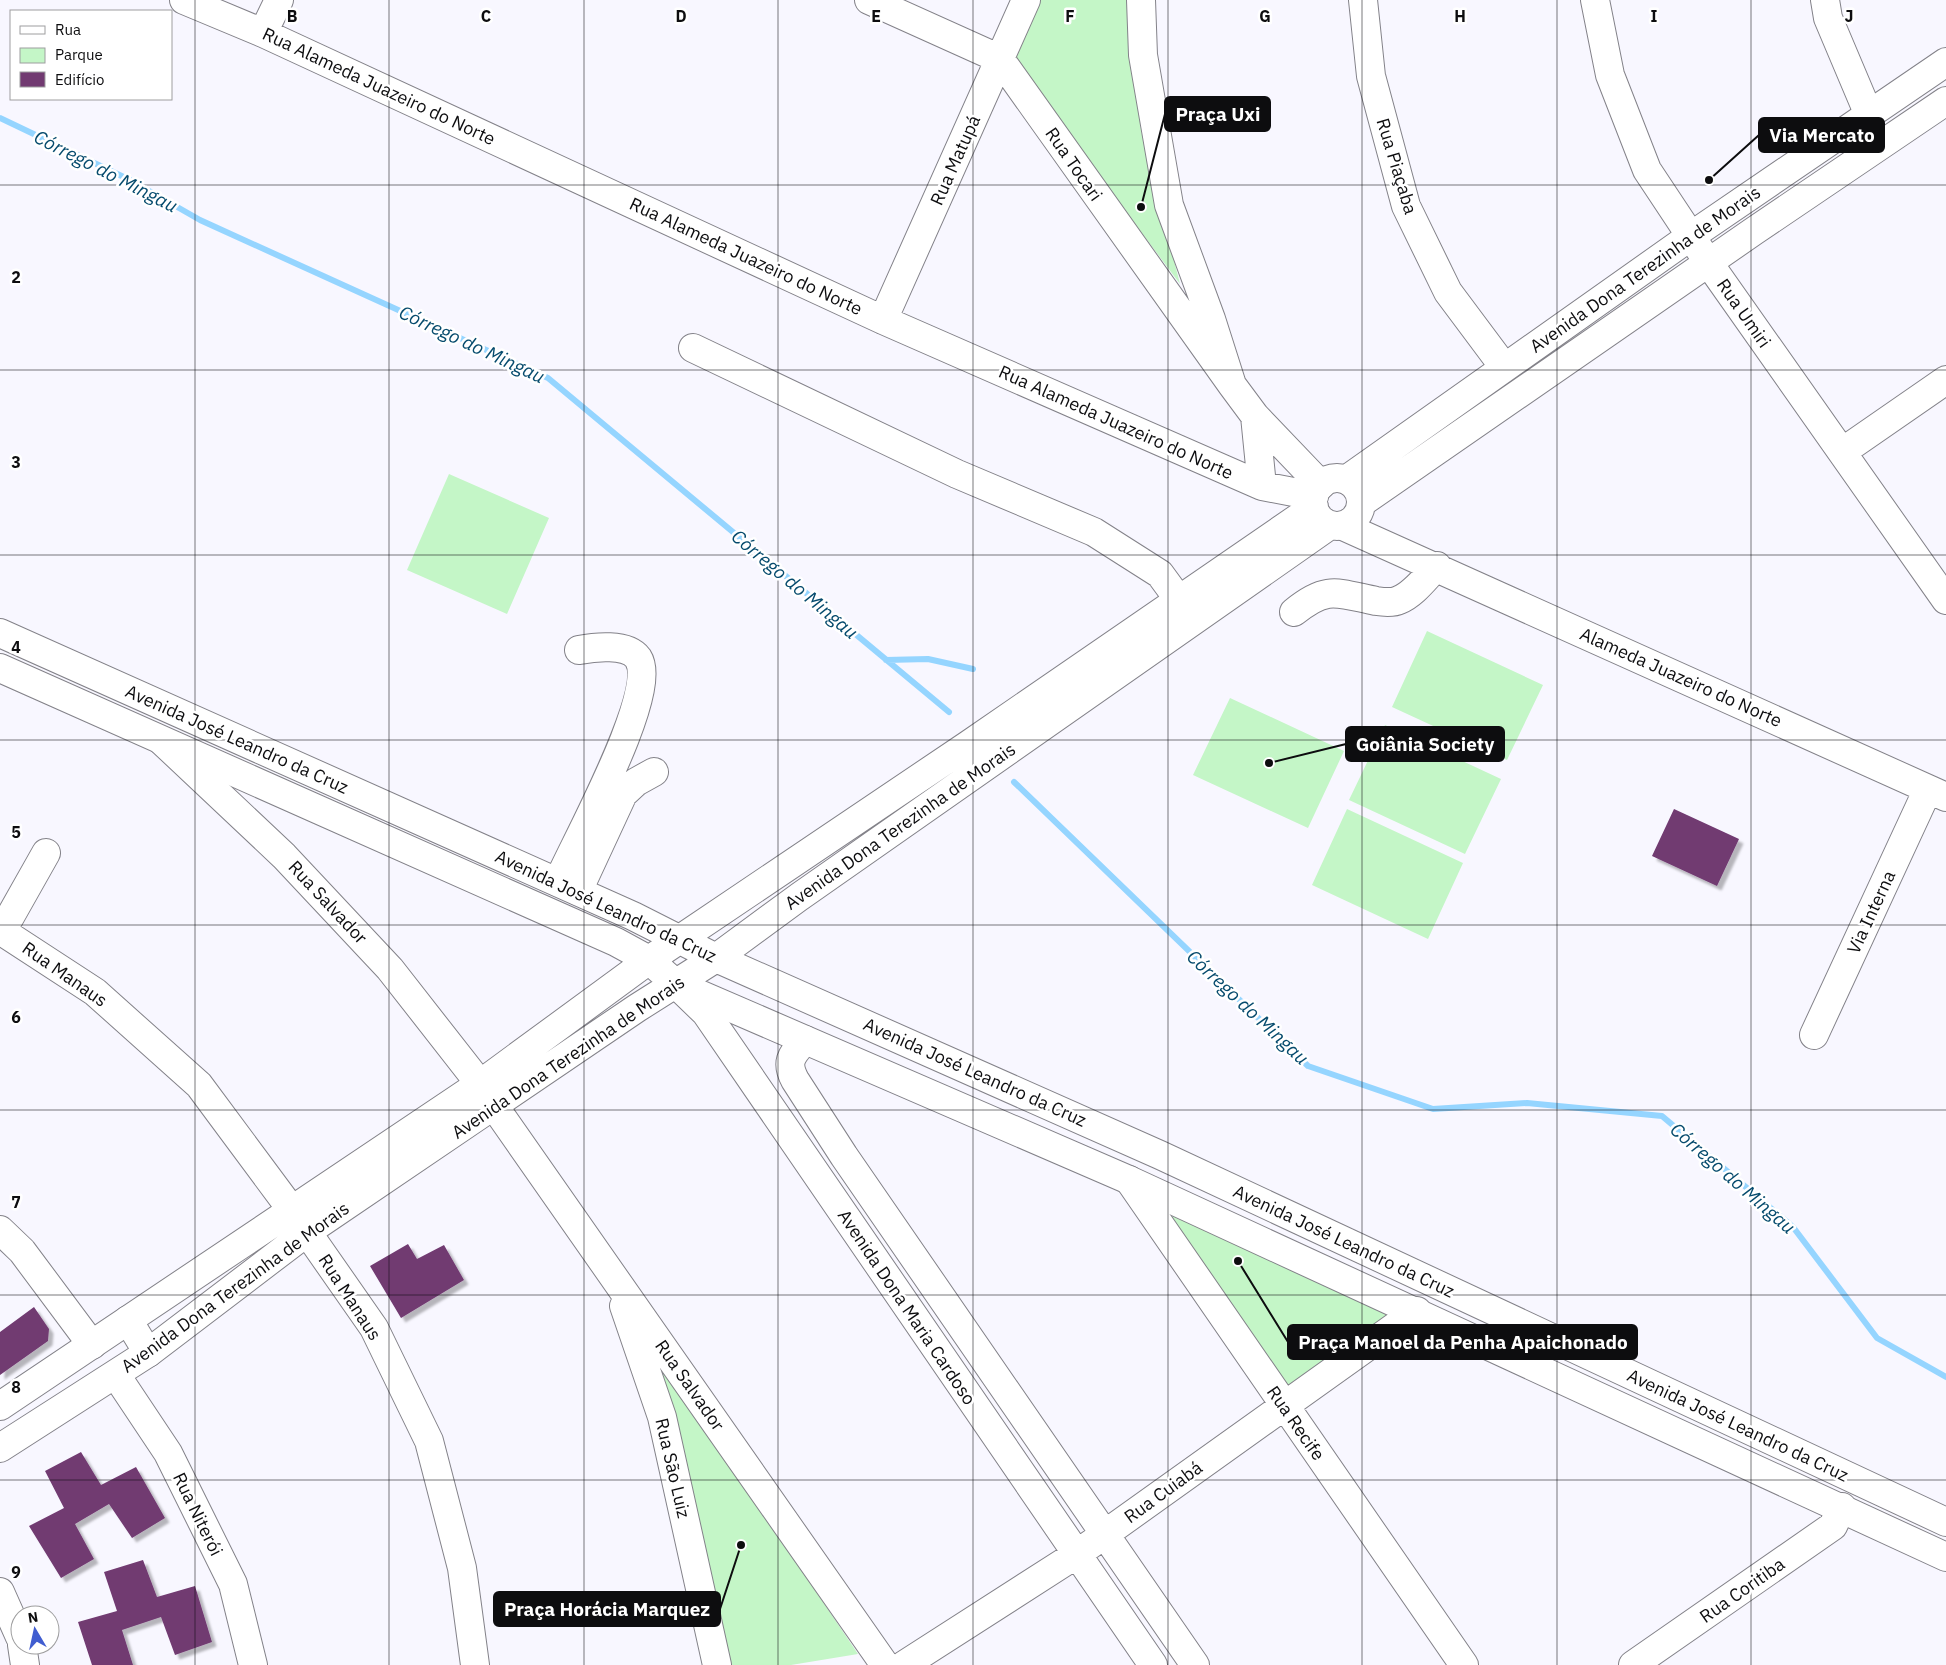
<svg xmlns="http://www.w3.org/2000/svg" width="1946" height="1665" font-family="'IBM Plex Sans',sans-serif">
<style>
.green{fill:#c4f6c7}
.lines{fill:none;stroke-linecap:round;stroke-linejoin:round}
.stream{stroke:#95d5ff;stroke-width:6}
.building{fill:#713a71;filter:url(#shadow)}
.minor-casing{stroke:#838289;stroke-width:30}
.major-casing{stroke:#838289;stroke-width:30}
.minor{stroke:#fff;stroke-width:28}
.major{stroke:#fff;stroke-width:28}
.grid{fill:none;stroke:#0d0d0f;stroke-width:1;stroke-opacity:0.55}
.labels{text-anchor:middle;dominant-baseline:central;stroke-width:5;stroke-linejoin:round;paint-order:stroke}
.street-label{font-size:18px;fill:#0d0d0f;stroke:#fff}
.water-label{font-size:19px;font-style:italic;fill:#064b6d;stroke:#fff}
.grid-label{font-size:16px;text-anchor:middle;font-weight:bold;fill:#0d0d0f;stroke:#fff;stroke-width:5;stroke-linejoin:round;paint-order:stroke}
.leader{fill:none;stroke:#0d0d0f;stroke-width:2}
.callout-dot{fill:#0d0d0f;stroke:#fff;stroke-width:2}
.callout{fill:#0d0d0f;stroke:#0d0d0f;stroke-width:2}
.callout-label{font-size:19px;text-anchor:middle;font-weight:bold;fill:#fff}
</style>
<defs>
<filter id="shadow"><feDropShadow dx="4.5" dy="4.5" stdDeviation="1" flood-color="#0004"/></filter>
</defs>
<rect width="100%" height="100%" fill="#f8f7ff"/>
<path class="green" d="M 1037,0 L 1129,0 L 1141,131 L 1180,284 L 1010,57 Z
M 449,474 L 549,518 L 507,614 L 407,570 Z
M 1427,631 L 1543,685 L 1507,760 L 1392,707 Z
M 1230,698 L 1344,751 L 1308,828 L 1193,775 Z
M 1385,725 L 1501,779 L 1465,854 L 1349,800 Z
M 1347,809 L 1463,863 L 1428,939 L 1312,885 Z
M 1160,1208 L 1400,1314 L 1281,1390 Z
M 634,1321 L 858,1654 L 791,1665 L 722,1665 Z"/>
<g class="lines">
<path class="stream" d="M 0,118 L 130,180 L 200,220 L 548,378 L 949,712
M 886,660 L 928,659 L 973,669
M 1014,782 L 1308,1066 L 1433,1109 L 1527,1103 L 1662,1116 L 1793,1227 L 1877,1338 L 1946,1377"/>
</g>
<path class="building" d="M 1674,809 L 1739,839 L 1717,886 L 1652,856 Z
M 408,1244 L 417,1259 L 444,1245 L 464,1280 L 401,1318 L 370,1266 Z
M 34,1307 L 49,1329 L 48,1341 L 0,1375 L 0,1332 Z
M 81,1452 L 101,1485 L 136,1467 L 165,1518 L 132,1538 L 109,1504 L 75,1524 L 94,1559 L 61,1578 L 29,1526 L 64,1508 L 45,1471 Z
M 143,1560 L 157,1597 L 195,1586 L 212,1642 L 175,1655 L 161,1617 L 122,1630 L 133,1665 L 92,1665 L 78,1622 L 117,1611 L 104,1572 Z"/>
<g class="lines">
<defs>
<path id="minor" d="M 184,0 L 263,33 L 883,320 L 1262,486 L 1314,496
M 869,0 L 1000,59 L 1232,385
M 1141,0 L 1143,55 L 1169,205 L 1211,319 L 1232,385 L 1255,416 L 1321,485
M 1363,0 L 1371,76 L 1406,206 L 1448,292 L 1504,367
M 1595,0 L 1610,75 L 1647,170 L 1708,262 L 1946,600
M 1825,0 L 1828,18 L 1869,115
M 263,33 L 279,0
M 883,320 L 1026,0
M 693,348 L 957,474 L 1094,532 L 1160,574 L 1179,600
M 1255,416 L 1262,486
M 1842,452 L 1946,380
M 1343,526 L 1946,797
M 1294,612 C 1327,585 1337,593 1376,601 C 1383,602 1393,603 1399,600 C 1414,594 1426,577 1437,566
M 162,741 L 284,856 L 390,969 L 480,1084
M 558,882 C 574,844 660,692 638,658 C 627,643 594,647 579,650
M 578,891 L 623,794 L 636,782 L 654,772
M 0,930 L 95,992 L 199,1085 L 291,1209 L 374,1328 L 429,1441 L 462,1568 L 475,1665
M 2,931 L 46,853
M 677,985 L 706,1013 L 1153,1665
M 1814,1035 L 1928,789
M 805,1040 C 792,1055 785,1061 795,1080 L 844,1156 L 1195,1665
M 494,1106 L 885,1665
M 1129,1180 L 1464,1665
M 0,1230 L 22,1251 L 92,1345
M 624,1306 L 662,1417 L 717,1665
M 128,1320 L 148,1353
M 116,1375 L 168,1453 L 233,1584 L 253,1665
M 0,1592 L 20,1637
M 22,1645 L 25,1665
M 904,1665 L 1077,1554 L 1417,1311
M 1633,1665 L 1833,1526 L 1842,1507"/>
<path id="major" d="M1313 502a24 24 0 1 1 48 0a24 24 0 1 1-48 0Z
M 1346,480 L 1691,236 L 1946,62
M 1361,503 L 1754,231 L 1946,101
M 0,633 L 633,916 L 716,958 L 1160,1155 L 1946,1522
M 0,668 L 616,942 L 649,960 L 676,984 L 1129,1180 L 1946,1557
M 0,1406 L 480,1084 L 649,960 L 968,745 L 1314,507
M 0,1448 L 148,1353 L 307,1232 L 637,1008 L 716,958 L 799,897 L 1330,525"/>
</defs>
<use href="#minor" class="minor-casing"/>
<use href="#major" class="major-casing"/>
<use href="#minor" class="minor"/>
<use href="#major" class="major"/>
</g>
<path class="grid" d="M 195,0 L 195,1665M 389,0 L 389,1665M 584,0 L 584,1665M 778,0 L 778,1665M 973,0 L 973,1665M 1168,0 L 1168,1665M 1362,0 L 1362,1665M 1557,0 L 1557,1665M 1751,0 L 1751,1665M 0,185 L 1946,185M 0,370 L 1946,370M 0,555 L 1946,555M 0,740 L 1946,740M 0,925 L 1946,925M 0,1110 L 1946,1110M 0,1295 L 1946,1295M 0,1480 L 1946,1480"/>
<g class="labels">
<g class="street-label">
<text transform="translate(379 86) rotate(25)">Rua Alameda Juazeiro do Norte</text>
<text transform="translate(955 160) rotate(-66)">Rua Matupá</text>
<text transform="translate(1074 164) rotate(55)">Rua Tocari</text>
<text transform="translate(1397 166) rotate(73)">Rua Piaçaba</text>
<text transform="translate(746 256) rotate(25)">Rua Alameda Juazeiro do Norte</text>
<text transform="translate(1645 269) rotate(-35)">Avenida Dona Terezinha de Morais</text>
<text transform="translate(1744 313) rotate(55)">Rua Umiri</text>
<text transform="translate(1116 422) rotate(24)">Rua Alameda Juazeiro do Norte</text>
<text transform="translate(1681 677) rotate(24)">Alameda Juazeiro do Norte</text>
<text transform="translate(237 739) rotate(24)">Avenida José Leandro da Cruz</text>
<text transform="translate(900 826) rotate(-35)">Avenida Dona Terezinha de Morais</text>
<text transform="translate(328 902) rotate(47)">Rua Salvador</text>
<text transform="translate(606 906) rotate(25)">Avenida José Leandro da Cruz</text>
<text transform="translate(1871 912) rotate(-65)">Via Interna</text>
<text transform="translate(65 974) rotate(35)">Rua Manaus</text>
<text transform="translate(568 1057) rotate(-34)">Avenida Dona Terezinha de Morais</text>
<text transform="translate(975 1072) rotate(24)">Avenida José Leandro da Cruz</text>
<text transform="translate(1344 1241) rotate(25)">Avenida José Leandro da Cruz</text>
<text transform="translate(235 1287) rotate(-36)">Avenida Dona Terezinha de Morais</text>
<text transform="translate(350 1297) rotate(57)">Rua Manaus</text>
<text transform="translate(907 1307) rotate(56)">Avenida Dona Maria Cardoso</text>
<text transform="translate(690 1385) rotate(55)">Rua Salvador</text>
<text transform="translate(1296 1423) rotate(55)">Rua Recife</text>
<text transform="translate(1738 1425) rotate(25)">Avenida José Leandro da Cruz</text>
<text transform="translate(673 1468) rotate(77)">Rua São Luiz</text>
<text transform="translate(1163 1492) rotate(-36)">Rua Cuiabá</text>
<text transform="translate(198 1514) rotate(64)">Rua Niterói</text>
<text transform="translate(1742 1590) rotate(-35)">Rua Coritiba</text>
</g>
<g class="water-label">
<text transform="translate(106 171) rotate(27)">Córrego do Mingau</text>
<text transform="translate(472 344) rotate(25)">Córrego do Mingau</text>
<text transform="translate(795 584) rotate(40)">Córrego do Mingau</text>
<text transform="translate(1248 1007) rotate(43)">Córrego do Mingau</text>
<text transform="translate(1733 1178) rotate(41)">Córrego do Mingau</text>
</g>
</g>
<g class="grid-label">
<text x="292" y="22">B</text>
<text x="486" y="22">C</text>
<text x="681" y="22">D</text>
<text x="876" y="22">E</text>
<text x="1070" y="22">F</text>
<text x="1265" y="22">G</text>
<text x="1460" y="22">H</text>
<text x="1654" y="22">I</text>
<text x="1849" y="22">J</text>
<text x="16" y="283">2</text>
<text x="16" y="468">3</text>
<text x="16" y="653">4</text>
<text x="16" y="838">5</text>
<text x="16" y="1023">6</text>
<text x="16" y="1208">7</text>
<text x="16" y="1393">8</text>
<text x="16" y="1578">9</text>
</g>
<path class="leader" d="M1141 207L1165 114M1709 180L1759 135M1269 763L1346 744M1238 1261L1288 1342M741 1545L720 1609"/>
<g class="callout-dot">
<circle cx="1141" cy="207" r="5"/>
<circle cx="1709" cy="180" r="5"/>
<circle cx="1269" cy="763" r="5"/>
<circle cx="1238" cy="1261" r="5"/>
<circle cx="741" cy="1545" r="5"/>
</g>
<g class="callout">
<rect x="1165" y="97" width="105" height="34" rx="5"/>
<rect x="1759" y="118" width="125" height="34" rx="5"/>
<rect x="1346" y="727" width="158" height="34" rx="5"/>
<rect x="1288" y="1325" width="349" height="34" rx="5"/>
<rect x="494" y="1592" width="226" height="34" rx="5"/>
</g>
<g class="callout-label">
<text x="1218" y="121">Praça Uxi</text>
<text x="1822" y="142">Via Mercato</text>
<text x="1425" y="751">Goiânia Society</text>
<text x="1463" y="1349">Praça Manoel da Penha Apaichonado</text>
<text x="607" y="1616">Praça Horácia Marquez</text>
</g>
<rect x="10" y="10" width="162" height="90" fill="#ffffff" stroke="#9e9e9f"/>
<rect x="20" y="26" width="25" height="8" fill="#ffffff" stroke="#9e9e9f"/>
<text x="55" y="35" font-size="15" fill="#0d0d0f">Rua</text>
<rect x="20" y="48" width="25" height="15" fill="#c4f6c7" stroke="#9e9e9f"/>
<text x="55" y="60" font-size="15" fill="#0d0d0f">Parque</text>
<rect x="20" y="72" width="25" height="15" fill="#713a71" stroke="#9e9e9f"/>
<text x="55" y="85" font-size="15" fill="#0d0d0f">Edifício</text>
<g transform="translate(35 1630) rotate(351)"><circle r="24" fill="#ffffff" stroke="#9e9e9f"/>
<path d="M0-4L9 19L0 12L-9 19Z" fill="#405dd0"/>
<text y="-8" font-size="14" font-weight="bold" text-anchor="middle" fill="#0d0d0f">N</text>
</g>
</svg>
